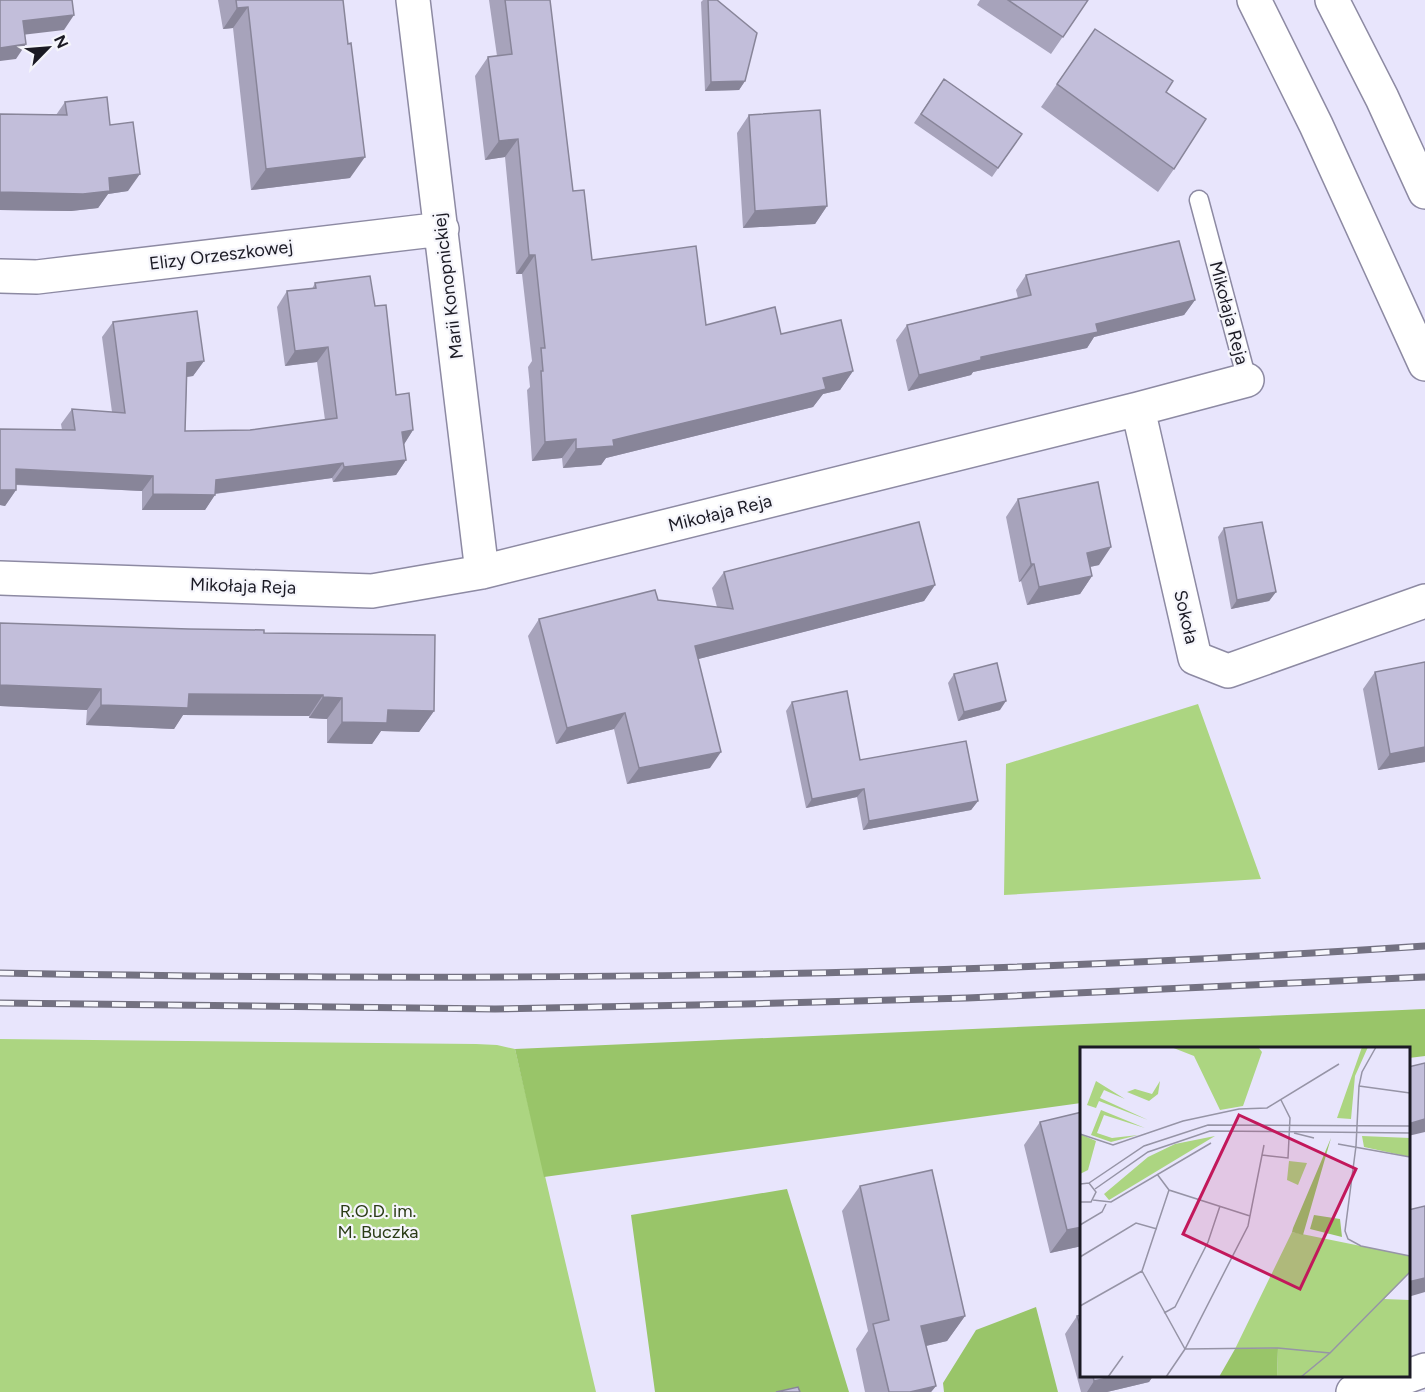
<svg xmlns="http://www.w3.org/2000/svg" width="1425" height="1392" font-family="Figtree,sans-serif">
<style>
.green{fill:#acd581}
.forest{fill:#99c569}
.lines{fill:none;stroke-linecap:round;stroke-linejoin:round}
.service-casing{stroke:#8d8aa3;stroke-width:21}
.minor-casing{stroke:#8d8aa3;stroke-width:36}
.tertiary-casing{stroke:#8d8aa3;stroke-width:36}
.primary-casing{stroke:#8d8aa3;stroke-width:36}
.service{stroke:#fff;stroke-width:18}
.minor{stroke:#fff;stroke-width:33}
.tertiary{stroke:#fff;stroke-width:33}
.primary{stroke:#fff;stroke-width:33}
.rail-casing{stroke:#737181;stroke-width:7}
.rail{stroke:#f5f5fb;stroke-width:4.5;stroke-dasharray:14;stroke-linecap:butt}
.wall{fill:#a7a3bb}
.shaded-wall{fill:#888599}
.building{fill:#c2beda;stroke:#888599;stroke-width:1.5}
.labels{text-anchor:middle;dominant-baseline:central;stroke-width:4.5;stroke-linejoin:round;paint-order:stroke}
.street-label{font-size:18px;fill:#1b1a24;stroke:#f5f5fb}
.park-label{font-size:18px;fill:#2a3c16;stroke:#f5f5fb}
.inset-road{fill:none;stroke:#9694a6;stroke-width:1.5}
.view{fill:#c2185b;fill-opacity:0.15;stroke:#c2185b;stroke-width:3}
.inset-edge{fill:none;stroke:#1b1a24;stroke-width:3}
</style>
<rect width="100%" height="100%" fill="#e8e5fc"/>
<path class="green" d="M 1198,704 L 1261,879 L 1004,895 L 1006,764 Z
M 0,1039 L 476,1044 L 497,1045 L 515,1049 L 596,1392 L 0,1392 Z"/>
<path class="forest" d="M 1425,1009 L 1425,1056 L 1409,1058 L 1408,1048 L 1082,1048 L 1081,1103 L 544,1177 L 515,1049 Z
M 787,1189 L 849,1392 L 655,1392 L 631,1215 Z
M 1036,1307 L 1058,1392 L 944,1392 L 943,1383 L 976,1330 Z"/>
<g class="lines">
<defs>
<path id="service" d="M 1199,200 L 1247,380"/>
<path id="minor" d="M 413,0 L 482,572
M 0,276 L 37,277 L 442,229
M 1138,409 L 1195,658 L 1228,671 L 1425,601
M 0,578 L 372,591 L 482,572 L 1138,409 L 1247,380"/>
<path id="tertiary" d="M 1353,1392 L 1391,1382 L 1425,1370"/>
<path id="primary" d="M 1254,0 L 1316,125 L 1425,364
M 1332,0 L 1382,98 L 1425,192"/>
</defs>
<use href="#service" class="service-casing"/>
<use href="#minor" class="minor-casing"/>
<use href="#tertiary" class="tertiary-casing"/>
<use href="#primary" class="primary-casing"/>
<use href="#service" class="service"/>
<use href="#minor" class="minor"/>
<use href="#tertiary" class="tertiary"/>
<use href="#primary" class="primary"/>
<defs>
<path id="rail" d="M 0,973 C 475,982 951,978 1425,946
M 0,1003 L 495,1009 L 744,1004 L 967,998 L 1425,977"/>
</defs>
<use href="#rail" class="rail-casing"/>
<use href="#rail" class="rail"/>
</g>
<path class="wall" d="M 218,0 L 343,0 L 350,178 L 251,190 L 233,28 L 223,29 Z
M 489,0 L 550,0 L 573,191 L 592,260 L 706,325 L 781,334 L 853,371 L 840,390 L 823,394 L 813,407 L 606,458 L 601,465 L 563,468 L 562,458 L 532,461 L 527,390 L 530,387 L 528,367 L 532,361 L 522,274 L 516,274 L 505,157 L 485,160 L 475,76 L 488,57 L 497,56 Z
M 703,0 L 717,0 L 745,81 L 739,90 L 705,91 L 701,2 Z
M 980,0 L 1088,0 L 1051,54 L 977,5 Z
M 1095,29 L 1166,92 L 1174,169 L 1158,192 L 1041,107 Z
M 944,79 L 1022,134 L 992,177 L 914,123 Z
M 65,102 L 110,125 L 128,191 L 108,194 L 98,208 L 71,211 L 0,210 L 0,114 L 56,115 Z
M 749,115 L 827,206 L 815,224 L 743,228 L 737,133 Z
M 1026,275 L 1195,300 L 1184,315 L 1094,337 L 1087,348 L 973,372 L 971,375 L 908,391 L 896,340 L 907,325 L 1018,298 L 1016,290 Z
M 315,283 L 375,306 L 396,395 L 413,430 L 404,444 L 406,460 L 396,475 L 333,482 L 332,478 L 215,494 L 205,510 L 142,510 L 142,491 L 16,485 L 16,490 L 5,506 L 0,505 L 0,429 L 62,430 L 61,424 L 72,409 L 112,412 L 102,337 L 113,322 L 204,361 L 193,376 L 187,377 L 185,431 L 250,430 L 325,420 L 317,362 L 285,366 L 277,307 L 287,291 L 312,289 Z
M 1018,499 L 1099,565 L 1090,567 L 1092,576 L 1080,594 L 1027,605 L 1021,581 L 1019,582 L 1006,517 Z
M 1224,528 L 1276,592 L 1269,601 L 1231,609 L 1218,537 Z
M 724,572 L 935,585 L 924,601 L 698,659 L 710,768 L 627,784 L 614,729 L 556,744 L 528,636 L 539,619 L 658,600 L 717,607 L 712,588 Z
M 0,623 L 264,633 L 434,711 L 419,732 L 381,731 L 372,744 L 327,743 L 327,719 L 309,718 L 309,716 L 183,715 L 174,729 L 86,725 L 87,710 L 0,706 Z
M 1375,672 L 1425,762 L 1378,770 L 1363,689 Z
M 954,674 L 1000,710 L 958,721 L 948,683 Z
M 792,702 L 860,760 L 978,801 L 971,810 L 863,830 L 857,797 L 806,808 L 786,711 Z
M 1082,1112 L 1082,1246 L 1050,1253 L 1024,1145 L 1040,1122 Z
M 860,1186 L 965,1316 L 947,1341 L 926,1346 L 936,1386 L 931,1392 L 865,1392 L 856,1349 L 868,1331 L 842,1211 Z
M 1082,1315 L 1082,1376 L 1153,1376 L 1149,1382 L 1107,1392 L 1081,1392 L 1065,1334 L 1077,1316 Z"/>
<path class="shaded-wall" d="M 248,7 L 233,28 L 223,29 L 237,8 Z
M 74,15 L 64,30 L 13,36 L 23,21 Z
M 26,44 L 16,59 L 0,61 L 0,48 Z
M 745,81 L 739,90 L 705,91 L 711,82 Z
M 518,139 L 505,157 L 485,160 L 499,141 Z
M 365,157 L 350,178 L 251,190 L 266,169 Z
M 140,174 L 128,191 L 108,194 L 98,208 L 71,211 L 0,210 L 0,192 Z
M 827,206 L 815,224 L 743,228 L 755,211 Z
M 529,255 L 535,255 L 522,274 L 516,274 Z
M 1195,300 L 1184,315 L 1094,337 L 1087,348 L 973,372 L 971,375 L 908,391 L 919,375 L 1096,324 Z
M 328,347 L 317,362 L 285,366 L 295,351 Z
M 204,361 L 193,376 L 177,378 L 187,363 Z
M 853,371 L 840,390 L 823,394 L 813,407 L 606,458 L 601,465 L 563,468 L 576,449 L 613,440 L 823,378 Z
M 413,430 L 403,446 L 402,432 Z
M 576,439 L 562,458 L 532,461 L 545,442 Z
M 406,460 L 396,475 L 333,482 L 344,467 Z
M 343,463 L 332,478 L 205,495 L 215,495 L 205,510 L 142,510 L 153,494 L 216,480 Z
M 16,469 L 153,476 L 142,491 L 6,484 Z
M 0,490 L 16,490 L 5,506 L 0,505 Z
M 1111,547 L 1099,565 L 1075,570 L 1087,553 Z
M 1031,564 L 1034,564 L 1021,581 L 1019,582 Z
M 1092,576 L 1080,594 L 1027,605 L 1039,587 Z
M 935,585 L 924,601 L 683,663 L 695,646 Z
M 1276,592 L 1269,601 L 1231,609 L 1237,600 Z
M 0,685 L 101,689 L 87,710 L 0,706 Z
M 189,694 L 323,695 L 309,716 L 183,715 L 174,729 L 86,725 L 101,705 Z
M 323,697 L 342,698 L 327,719 L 309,718 Z
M 1006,701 L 1000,710 L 958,721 L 964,712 Z
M 388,710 L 434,711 L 419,732 L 381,731 L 372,744 L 327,743 L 342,722 Z
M 625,713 L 614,729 L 556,744 L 567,728 Z
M 1425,747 L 1425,762 L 1378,770 L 1390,754 Z
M 721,752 L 710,768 L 627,784 L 639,768 Z
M 864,789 L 857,797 L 806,808 L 812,799 Z
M 978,801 L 971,810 L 863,830 L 869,821 Z
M 1425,1119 L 1425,1132 L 1408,1136 L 1408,1124 Z
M 1082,1227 L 1082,1246 L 1050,1253 L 1067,1230 Z
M 1425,1278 L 1425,1292 L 1408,1297 L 1408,1282 Z
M 965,1316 L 947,1341 L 904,1351 L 921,1326 Z
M 1116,1376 L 1153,1376 L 1149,1382 L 1107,1392 L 1087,1392 L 1094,1381 Z
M 936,1386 L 931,1392 L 910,1392 Z"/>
<path class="building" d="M 0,0 L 72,0 L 74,15 L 23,21 L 26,44 L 0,48 Z
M 236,0 L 343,0 L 348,44 L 351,43 L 365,157 L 266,169 L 248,7 L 237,8 Z
M 505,0 L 550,0 L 573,191 L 584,190 L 592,260 L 696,246 L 706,325 L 775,307 L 781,334 L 841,320 L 853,371 L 823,378 L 826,389 L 613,440 L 614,446 L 576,449 L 576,439 L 545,442 L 541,371 L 543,371 L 541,348 L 545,348 L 535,255 L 529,255 L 518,139 L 499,141 L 488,57 L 512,54 Z
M 708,0 L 717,0 L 757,33 L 745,81 L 711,82 Z
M 1008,0 L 1088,0 L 1063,37 Z
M 1095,29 L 1173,81 L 1166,92 L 1206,119 L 1174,169 L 1057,84 Z
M 944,79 L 1022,134 L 998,168 L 921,114 Z
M 107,97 L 110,125 L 133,122 L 140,174 L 109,178 L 110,191 L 83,194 L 0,192 L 0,114 L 67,115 L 65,102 Z
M 820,110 L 827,206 L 755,211 L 749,115 Z
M 1179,241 L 1195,300 L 1096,324 L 1098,332 L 981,357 L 981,360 L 919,375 L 907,325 L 1031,295 L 1026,275 Z
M 370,276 L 375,306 L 386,305 L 396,395 L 409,393 L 413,430 L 402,432 L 406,460 L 344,467 L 343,463 L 216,480 L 215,495 L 153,494 L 153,476 L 16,469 L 16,490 L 0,490 L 0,429 L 75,430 L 72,409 L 125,413 L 113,322 L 197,311 L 204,361 L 187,363 L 185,431 L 250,430 L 337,418 L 328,347 L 295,351 L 287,291 L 316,288 L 315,283 Z
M 1098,482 L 1111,547 L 1087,553 L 1092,576 L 1039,587 L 1034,564 L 1031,564 L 1018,499 Z
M 919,522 L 935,585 L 695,646 L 721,752 L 639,768 L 625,713 L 567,728 L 539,619 L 655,590 L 658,600 L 733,609 L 724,572 Z
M 1262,522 L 1276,592 L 1237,600 L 1224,528 Z
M 0,623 L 189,629 L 264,630 L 264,633 L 435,635 L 434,711 L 388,710 L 387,723 L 342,722 L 342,698 L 323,697 L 323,695 L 189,694 L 188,708 L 101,705 L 101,689 L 0,685 Z
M 1425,662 L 1425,747 L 1390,754 L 1375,672 Z
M 997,663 L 1006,701 L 964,712 L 954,674 Z
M 847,691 L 860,760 L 966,741 L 978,801 L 869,821 L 864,789 L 812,799 L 792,702 Z
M 1425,1063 L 1425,1119 L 1408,1124 L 1408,1067 Z
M 1082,1112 L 1082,1227 L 1067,1230 L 1040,1122 Z
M 932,1170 L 965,1316 L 921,1326 L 936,1386 L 910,1392 L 889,1392 L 873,1324 L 889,1320 L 860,1186 Z
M 1425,1206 L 1425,1278 L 1408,1282 L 1408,1210 Z
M 1082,1315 L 1082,1331 L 1077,1316 Z
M 1093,1376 L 1116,1376 L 1094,1381 Z
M 798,1387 L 800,1392 L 776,1392 Z"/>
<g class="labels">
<g class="street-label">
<text transform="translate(221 255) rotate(-7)">Elizy Orzeszkowej</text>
<text transform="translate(448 286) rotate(-97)">Marii Konopnickiej</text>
<text transform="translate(1229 313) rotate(75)">Mikołaja Reja</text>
<text transform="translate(720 513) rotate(-14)">Mikołaja Reja</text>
<text transform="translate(243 586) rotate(2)">Mikołaja Reja</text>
<text transform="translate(1186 617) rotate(77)">Sokoła</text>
</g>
<g class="park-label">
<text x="378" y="1211">R.O.D. im.<tspan x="378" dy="21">M. Buczka</tspan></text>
</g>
</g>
<g transform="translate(1080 1047)">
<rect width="330" height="330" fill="#e8e5fc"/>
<path d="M 91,0 L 178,0 L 182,5 L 163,59 L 140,63 L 114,9 ZM 282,0 L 288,0 L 275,29 L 271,72 L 257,71 ZM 16,34 L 45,52 L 24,43 L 20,51 L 68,73 L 19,54 L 16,61 L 7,58 ZM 80,34 L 78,47 L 69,54 L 47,45 L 55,42 L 72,47 ZM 21,63 L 65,81 L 24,68 L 17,86 L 32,91 L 58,88 L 31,95 L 11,88 ZM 0,87 L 16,94 L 8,123 L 0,127 ZM 135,89 L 29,153 L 24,147 L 68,110 L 95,97 ZM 282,89 L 330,91 L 330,110 L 284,100 ZM 209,114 L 227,116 L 218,138 L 207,133 ZM 212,185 L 330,209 L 330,225 L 304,252 L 330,253 L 330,330 L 197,330 L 198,301 L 155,302 Z" fill="#acd581"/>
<path d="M 251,91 L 223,188 L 212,185 L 213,181 ZM 234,168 L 260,172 L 262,190 L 230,182 ZM 198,301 L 197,330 L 139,330 L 155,302 Z" fill="#99c569"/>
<path class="inset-road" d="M 296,0 L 282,25 L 279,39 L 276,99 L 265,184 L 268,192 L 281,199 L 330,209M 279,39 L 330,46M 214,86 L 234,91M 0,87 L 33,98 L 103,74 L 159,62 L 187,61 L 259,17M 258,97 L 330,110M 182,108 L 208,111 L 210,71 L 201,53M 77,127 L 89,143 L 170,169M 9,136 L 64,99 L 128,78 L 330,79M 0,137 L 9,136 L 16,145 L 11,155 L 0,155M 15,142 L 68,105 L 130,84 L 330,86M 89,143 L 62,224 L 105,302 L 198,301 L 250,306M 13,153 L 31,155 L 131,96M 0,178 L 22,165 L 26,157M 0,210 L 56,176 L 77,182M 0,259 L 62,224M 84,266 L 95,260 L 128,195 L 140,159M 28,330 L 43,309M 86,330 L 105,302 L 168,179 L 184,98M 221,330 L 250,306 L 330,225"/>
<path class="view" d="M 159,68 L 276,122 L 220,242 L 103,187 Z"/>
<rect width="330" height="330" class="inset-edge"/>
</g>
<g transform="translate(48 48) rotate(65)" stroke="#f5f5fb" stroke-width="4.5" paint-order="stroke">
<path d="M0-4.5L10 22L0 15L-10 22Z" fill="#1b1a24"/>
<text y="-9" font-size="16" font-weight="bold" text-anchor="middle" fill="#1b1a24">N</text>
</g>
</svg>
